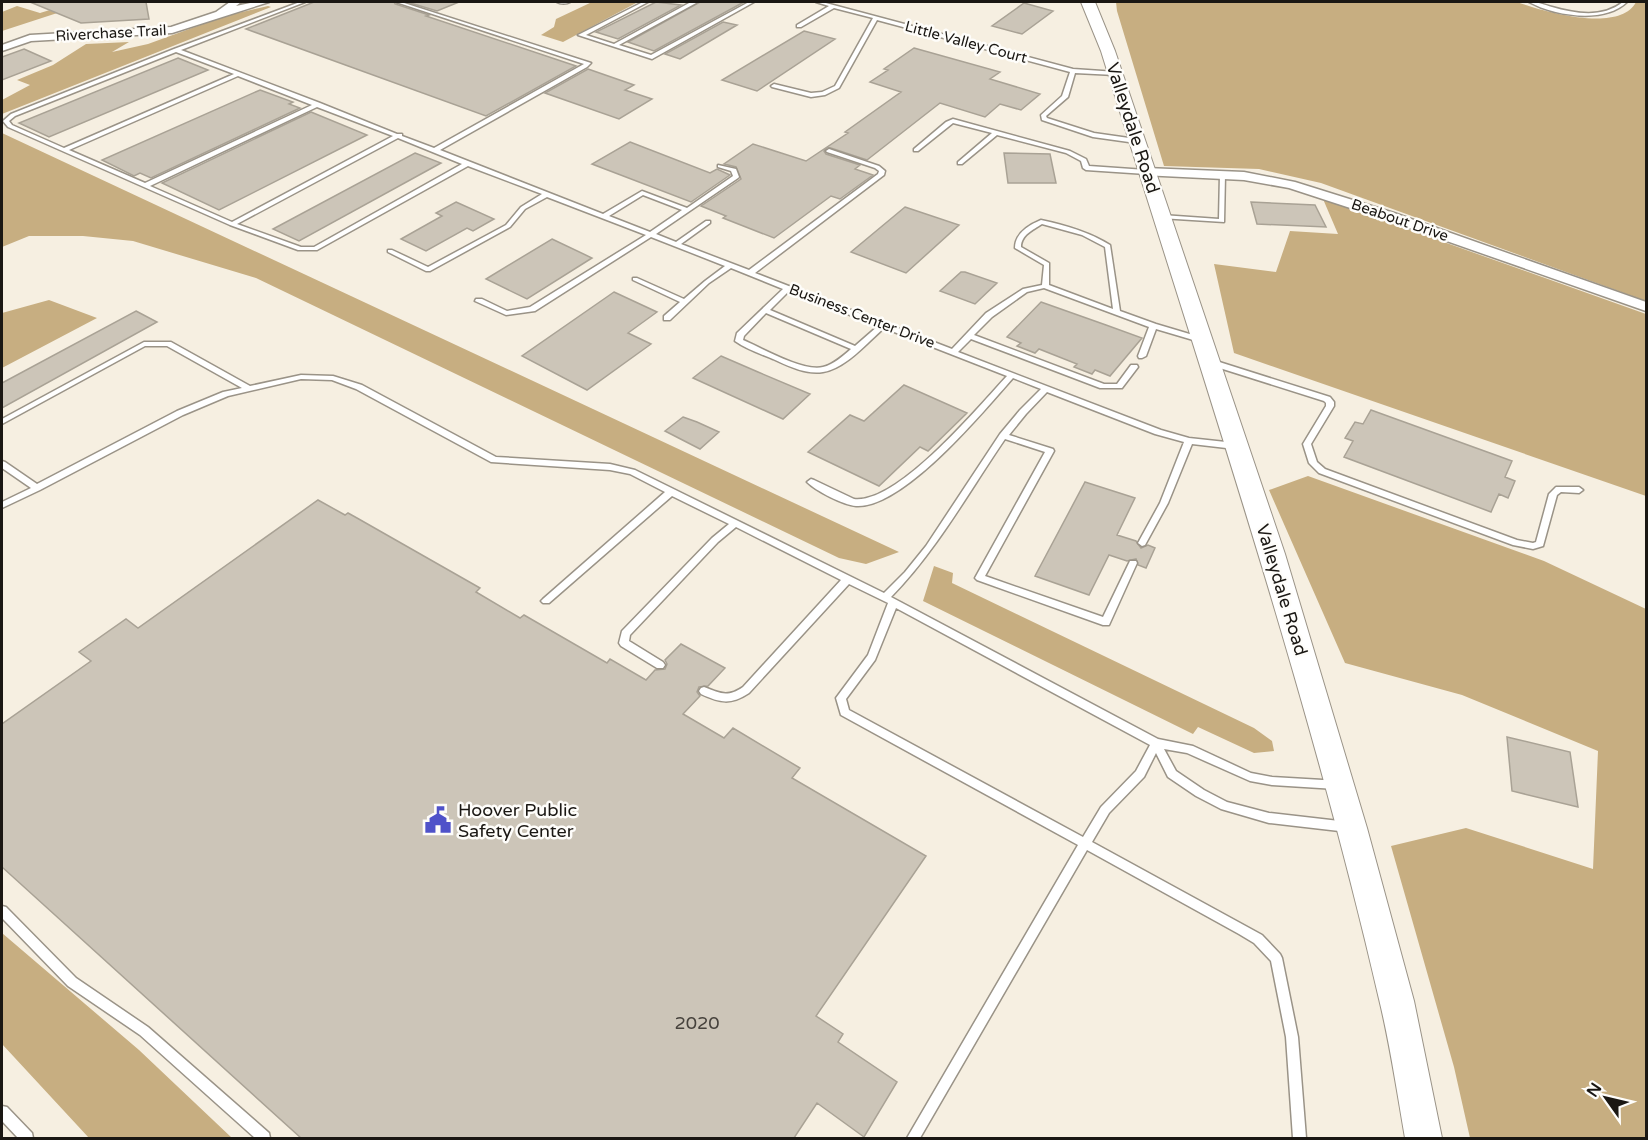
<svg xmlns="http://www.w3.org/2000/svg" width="1648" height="1140" font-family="'Varela Round',sans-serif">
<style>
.forest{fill:#c7ae81}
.building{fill:#ccc5b8;stroke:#a9a295;stroke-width:1.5}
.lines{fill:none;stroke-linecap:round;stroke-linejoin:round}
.lane-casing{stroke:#9a9387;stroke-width:3}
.street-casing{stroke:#9a9387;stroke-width:3}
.secondary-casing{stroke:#9a9387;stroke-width:2}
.lane{fill:#fff;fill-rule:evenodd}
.street{fill:#fff;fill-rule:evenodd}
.secondary{fill:#fff;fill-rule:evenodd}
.labels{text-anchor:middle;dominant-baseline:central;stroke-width:5;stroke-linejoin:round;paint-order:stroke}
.far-street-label{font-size:15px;fill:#1a1713;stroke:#fefdfa}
.street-label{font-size:18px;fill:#1a1713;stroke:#fefdfa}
.poi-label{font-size:18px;fill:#1a1713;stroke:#fefdfa;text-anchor:start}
.near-number-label{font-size:18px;fill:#46423c}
</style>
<rect width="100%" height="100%" fill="#f6efe1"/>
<path class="forest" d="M 76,2 L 91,2 L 2,31 L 2,12 L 17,6 L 40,13 Z
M 592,2 L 638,2 L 563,42 L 541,35 L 554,27 L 556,19 Z
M 1116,2 L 1517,2 C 1542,11 1620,34 1636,2 L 1646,2 L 1646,301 L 1321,183 L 1259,169 L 1164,166 L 1117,11 Z
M 268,6 L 271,7 L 2,114 L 2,100 L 30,85 L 17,80 L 53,65 L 86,44 L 129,42 L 112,52 L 148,44 L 225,16 Z
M 2,133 L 899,552 L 866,564 L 839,558 L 256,278 L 133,241 L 83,236 L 29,236 L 2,247 Z
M 1323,199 L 1646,314 L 1646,496 L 1234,353 L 1214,264 L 1276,272 L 1290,231 L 1338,234 Z
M 49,300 L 97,318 L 2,368 L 2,313 Z
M 1308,476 L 1544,561 L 1646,609 L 1646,1138 L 1470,1138 L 1454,1067 L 1391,846 L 1466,828 L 1593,869 L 1598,751 L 1462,695 L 1345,663 L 1269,490 Z
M 934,566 L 953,573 L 952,583 L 1254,728 L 1272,741 L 1274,751 L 1254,753 L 1198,727 L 1193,734 L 923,601 Z
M 2,933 L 139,1050 L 232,1138 L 89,1138 L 2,1044 Z"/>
<path class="building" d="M 30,2 L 146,2 L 149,19 L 81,23 Z
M 314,2 L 394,2 L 395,4 L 429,15 L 426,16 L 576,66 L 486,116 L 246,29 Z
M 407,2 L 459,2 L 437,11 Z
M 656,2 L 681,5 L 618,39 L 596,32 Z
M 700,2 L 744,2 L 654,51 L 628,42 Z
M 1024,3 L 1053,11 L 1022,34 L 992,26 Z
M 723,22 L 737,25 L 680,59 L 665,54 Z
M 804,31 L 835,39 L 757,91 L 722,80 Z
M 914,48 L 1000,72 L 990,79 L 1040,94 L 1021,110 L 1000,104 L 985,117 L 940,103 L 867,160 L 828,147 L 824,151 L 826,154 L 860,165 L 855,169 L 873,175 L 840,199 L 831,196 L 774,238 L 723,218 L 726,216 L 701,206 L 741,179 L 736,167 L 724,164 L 753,144 L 806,161 L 848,133 L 845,132 L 901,92 L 870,82 L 888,70 L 884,69 Z
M 24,49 L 51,61 L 2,80 L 2,57 Z
M 178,58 L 208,70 L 49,137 L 19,123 Z
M 588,69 L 634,85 L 625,90 L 652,99 L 619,119 L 545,93 Z
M 260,90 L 293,102 L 289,104 L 300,108 L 151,178 L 140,173 L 134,176 L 102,160 Z
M 311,112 L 367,135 L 219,210 L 162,183 Z
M 630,142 L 710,173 L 717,169 L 730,175 L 691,202 L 592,164 Z
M 415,153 L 441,163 L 299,241 L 273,229 Z
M 1004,153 L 1050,154 L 1056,183 L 1008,183 Z
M 456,202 L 494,219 L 473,231 L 467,228 L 426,251 L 401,239 L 442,216 L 436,213 Z
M 1251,202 L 1315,205 L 1326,227 L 1257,224 Z
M 905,207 L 959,225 L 906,273 L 851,252 Z
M 552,239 L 592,258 L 527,299 L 486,279 Z
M 961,272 L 965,272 L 997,283 L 975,304 L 940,291 Z
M 614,292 L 657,312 L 628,333 L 651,344 L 587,390 L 522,356 Z
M 1041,302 L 1106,325 L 1142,338 L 1110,376 L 1095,370 L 1092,374 L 1074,367 L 1077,364 L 1039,349 L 1035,353 L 1017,346 L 1021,343 L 1007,337 Z
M 136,311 L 157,322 L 2,408 L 2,383 Z
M 721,356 L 758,372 L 810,394 L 783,419 L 693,378 Z
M 904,385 L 967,413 L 928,451 L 920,447 L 879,486 L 808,452 L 850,415 L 864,421 Z
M 1371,410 L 1512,461 L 1505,477 L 1515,481 L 1508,498 L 1499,494 L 1491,512 L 1344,457 L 1353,441 L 1345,438 L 1355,422 L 1363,424 Z
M 683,417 L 697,422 L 719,432 L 700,449 L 665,431 Z
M 1085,482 L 1135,498 L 1117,535 L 1136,541 L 1141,548 L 1148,545 L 1155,548 L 1146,568 L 1138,565 L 1136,559 L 1127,561 L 1109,555 L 1089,595 L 1035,576 Z
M 318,500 L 345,515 L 348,513 L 357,518 L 480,588 L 476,592 L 520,618 L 524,615 L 607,663 L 610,659 L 646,680 L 655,670 L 665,669 L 667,664 L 665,660 L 681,644 L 725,668 L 708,686 L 699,687 L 697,692 L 700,696 L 683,714 L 724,738 L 733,728 L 800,768 L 792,778 L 926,856 L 816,1016 L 843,1034 L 838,1042 L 897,1082 L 864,1137 L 817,1103 L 794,1138 L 301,1138 L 2,867 L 2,724 L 91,661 L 79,652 L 126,619 L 138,628 Z
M 1507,737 L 1570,752 L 1578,807 L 1512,791 Z"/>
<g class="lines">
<defs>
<path id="lane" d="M 300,2 L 305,2 L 181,50 L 320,103 L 397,134 L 402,134 L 402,136 L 434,148 L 584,64 L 396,2 L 401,2 L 591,63 L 587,67 L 440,150 L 603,214 L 642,191 L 687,208 L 733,176 L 731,171 L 718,167 L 718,165 L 736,169 L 739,177 L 738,178 L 656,234 L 676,242 L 706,221 L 710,221 L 710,223 L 681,244 L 749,270 L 878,174 L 879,171 L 875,168 L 827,152 L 826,151 L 829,149 L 879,166 L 885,171 L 884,175 L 755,273 L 952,349 L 986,313 L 1023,289 L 1042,285 L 1044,265 L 1015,248 C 1015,233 1029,225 1041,220 C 1065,225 1089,232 1110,245 L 1120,311 L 1156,324 L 1203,338 L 1204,340 L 1200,342 L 1156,329 L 1146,356 L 1142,358 L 1139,358 L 1138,356 L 1149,327 L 1044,288 L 1027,292 L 992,317 L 974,335 L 1104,384 L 1117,384 L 1131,365 L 1137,365 L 1138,367 L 1122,388 L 1100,388 L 971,339 L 958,352 L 1161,430 L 1189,438 L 1235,443 L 1239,446 L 1235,449 L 1192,444 L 1168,503 L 1145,545 L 1142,546 L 1138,543 L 1160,503 L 1184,442 L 1155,434 L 1047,392 L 1026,414 L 1009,435 L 1053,449 L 1054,451 L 985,576 L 1103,617 L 1130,561 L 1136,561 L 1137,563 L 1109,625 L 1103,625 L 977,580 L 975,578 L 1045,452 L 1005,439 C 968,493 937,550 891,597 L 1158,739 L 1193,746 L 1251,773 L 1272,777 L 1340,781 L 1341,784 L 1340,787 L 1336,789 L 1272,785 L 1250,781 L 1187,753 L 1164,749 L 1176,771 L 1204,790 L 1227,802 L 1269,813 L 1348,822 L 1352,824 L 1353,827 L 1352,830 L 1348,832 L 1269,823 L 1221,809 L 1196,796 L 1168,777 L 1156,753 L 1144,777 L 1109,813 L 1092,842 L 1262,935 L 1280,954 L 1282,958 L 1298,1037 L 1306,1138 L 1293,1138 L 1286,1037 L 1271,961 L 1254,943 L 1239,934 L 1087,850 L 920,1138 L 907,1138 L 1078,845 L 841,715 L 836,698 L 868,655 L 888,603 L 849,584 L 749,693 C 731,705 720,703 701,694 L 699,691 L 701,688 L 704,687 C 720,693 727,698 743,687 L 841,580 L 736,527 L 718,542 L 630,635 L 629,641 L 663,662 L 665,665 L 663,668 L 657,668 L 621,646 L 619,643 L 622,631 L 712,538 L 729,524 L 672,496 L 549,603 L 543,603 L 541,601 L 543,599 L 665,492 L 630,474 L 610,470 L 491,462 L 356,389 L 332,380 L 301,379 L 228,396 L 183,415 L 40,490 L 2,508 L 2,502 L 31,488 L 2,468 L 2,461 L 5,462 L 37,484 L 177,411 L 223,392 L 242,388 L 167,346 L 145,346 L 2,424 L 2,419 L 144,342 L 171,342 L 250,386 L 301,375 L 333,376 L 362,385 L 496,457 L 610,464 L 635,470 L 884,593 L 905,572 L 926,546 L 1000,434 L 1020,410 L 1041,389 L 1013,378 C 983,412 903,509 856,506 C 843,505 816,491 807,482 L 811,479 L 814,480 L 854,499 C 898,504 978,407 1007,376 L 884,328 C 868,342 845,369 823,372 C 807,375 788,366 773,359 C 761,354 746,349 735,341 L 737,333 L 783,289 L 731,268 L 709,283 L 670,320 L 664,320 L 664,316 L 680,302 L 633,280 L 633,278 L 637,278 L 684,299 L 705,281 L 725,266 L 651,237 L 535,311 L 506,315 L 475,301 L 476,299 L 482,299 L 507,311 L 530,307 L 646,235 L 547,197 L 525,209 L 510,227 L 430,271 L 426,271 L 388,252 L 388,250 L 392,250 L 428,267 L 506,225 L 521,207 L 542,194 L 468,166 L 317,250 L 298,250 L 230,225 L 8,127 L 3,121 L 11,114 L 174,49 ZM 176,52 L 234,74 L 64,148 L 12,125 L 9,121 L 15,116 ZM 238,76 L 312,105 L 145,183 L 69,150 ZM 317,107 L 393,136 L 232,222 L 150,186 ZM 398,138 L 462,164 L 314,247 L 301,247 L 237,224 ZM 643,195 L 682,210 L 650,232 L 609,216 ZM 1042,224 L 1082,235 L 1105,247 L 1113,309 L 1049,285 L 1049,263 L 1021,247 C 1021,235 1033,230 1042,224 ZM 789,291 L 878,326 L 855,346 L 770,310 ZM 766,313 L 851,349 C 843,356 833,365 823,367 C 803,372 762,348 743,340 L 744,336 ZM 896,608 L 1150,745 L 1136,771 L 1101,807 L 1083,837 L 849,710 L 846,699 L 875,660 Z
M 557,2 L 570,2 C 567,4 560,4 557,2 Z
M 643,2 L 648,2 L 586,35 L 614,44 L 691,2 L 696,2 L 696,3 L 619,45 L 651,55 L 749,2 L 754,2 L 652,59 L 578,35 Z
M 816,2 L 822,2 L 1073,69 L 1117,72 L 1118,73 L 1115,75 L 1075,73 L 1068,97 L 1046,116 L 1047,118 L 1094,133 L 1136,139 L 1139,141 L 1136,143 L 1093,137 L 1042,120 L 1041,115 L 1062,96 L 1070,72 L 877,20 L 839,88 L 825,95 L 811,97 L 772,87 L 771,86 L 774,84 L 811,93 L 822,92 L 835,86 L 873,18 L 834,8 L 801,27 L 797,27 L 797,25 L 829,6 Z
M 1529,2 C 1536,1 1544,5 1552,7 C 1576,14 1603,18 1623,2 L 1627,2 C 1604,24 1555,16 1529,2 Z
M 953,119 L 1070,151 L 1086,159 L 1089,166 L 1146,170 L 1149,172 L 1146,174 L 1086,170 L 1083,168 L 1081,161 L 1066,153 L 997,135 L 962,164 L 958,164 L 958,162 L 992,133 L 953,123 L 918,151 L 914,151 L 914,149 L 946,122 Z
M 1220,174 L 1225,175 L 1224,222 L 1160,218 L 1160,216 L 1162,215 L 1219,219 Z
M 1207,360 L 1213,360 L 1330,397 L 1334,402 L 1334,406 L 1311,444 L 1317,462 L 1325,469 L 1517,540 L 1533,543 L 1536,542 L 1549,494 L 1556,487 L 1579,487 L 1583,490 L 1579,493 L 1561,492 L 1557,495 L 1543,546 L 1533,549 L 1513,545 L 1319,473 L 1309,463 L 1303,444 L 1326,406 L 1326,403 L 1324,401 L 1207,364 Z
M 2,906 L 6,907 L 76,978 L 148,1027 L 269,1133 L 270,1138 L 255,1138 L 140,1035 L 68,986 L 2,918 Z
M 2,1106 L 7,1107 L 32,1133 L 33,1138 L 18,1138 L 2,1121 Z"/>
<path id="street" d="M 230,2 L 241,2 L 236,6 L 255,2 L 269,2 L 172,33 L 31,41 L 2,51 L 2,45 L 30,35 L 171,27 L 216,12 Z
M 1146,168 L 1244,172 L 1295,182 L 1394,213 L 1646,302 L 1646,311 L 1384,219 L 1289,188 L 1244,180 L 1142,175 L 1140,172 L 1142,169 Z"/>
<path id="secondary" d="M 1081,2 L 1095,2 L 1115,51 L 1285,554 L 1367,828 L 1414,1001 L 1442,1138 L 1405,1138 C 1397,1092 1390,1044 1379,999 C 1305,678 1198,365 1101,51 Z"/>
</defs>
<use href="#lane" class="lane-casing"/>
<use href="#street" class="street-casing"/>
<use href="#secondary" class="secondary-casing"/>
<use href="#lane" class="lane"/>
<use href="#street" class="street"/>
<use href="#secondary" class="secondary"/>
</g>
<defs>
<symbol id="civic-bare" viewBox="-9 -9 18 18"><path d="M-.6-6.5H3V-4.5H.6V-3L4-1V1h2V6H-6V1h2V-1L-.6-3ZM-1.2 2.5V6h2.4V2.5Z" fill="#4f52c9" stroke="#fefdfa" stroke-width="2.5" paint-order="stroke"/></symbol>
</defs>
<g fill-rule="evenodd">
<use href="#civic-bare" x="419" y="801" width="38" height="38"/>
</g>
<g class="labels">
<g class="far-street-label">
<text transform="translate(111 33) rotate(-3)">Riverchase Trail</text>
<text transform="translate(966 42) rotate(15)">Little Valley Court</text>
<text transform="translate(1400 220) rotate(19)">Beabout Drive</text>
<text transform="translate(862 316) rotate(21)">Business Center Drive</text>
</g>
<g class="street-label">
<text transform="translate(1133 128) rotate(72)">Valleydale Road</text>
<text transform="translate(1282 590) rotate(73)">Valleydale Road</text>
</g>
<g class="poi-label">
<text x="458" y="810">Hoover Public<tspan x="458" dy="21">Safety Center</tspan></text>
</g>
<g class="near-number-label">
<text x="697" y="1023">2020</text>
</g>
</g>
<rect width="1648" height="1140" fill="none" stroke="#1a1713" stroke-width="6"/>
<g transform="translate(1606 1098) rotate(304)" stroke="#fefdfa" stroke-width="4.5" paint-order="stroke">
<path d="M0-4.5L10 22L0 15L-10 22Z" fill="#1a1713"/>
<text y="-9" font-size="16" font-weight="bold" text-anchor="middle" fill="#1a1713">N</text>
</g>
</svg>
